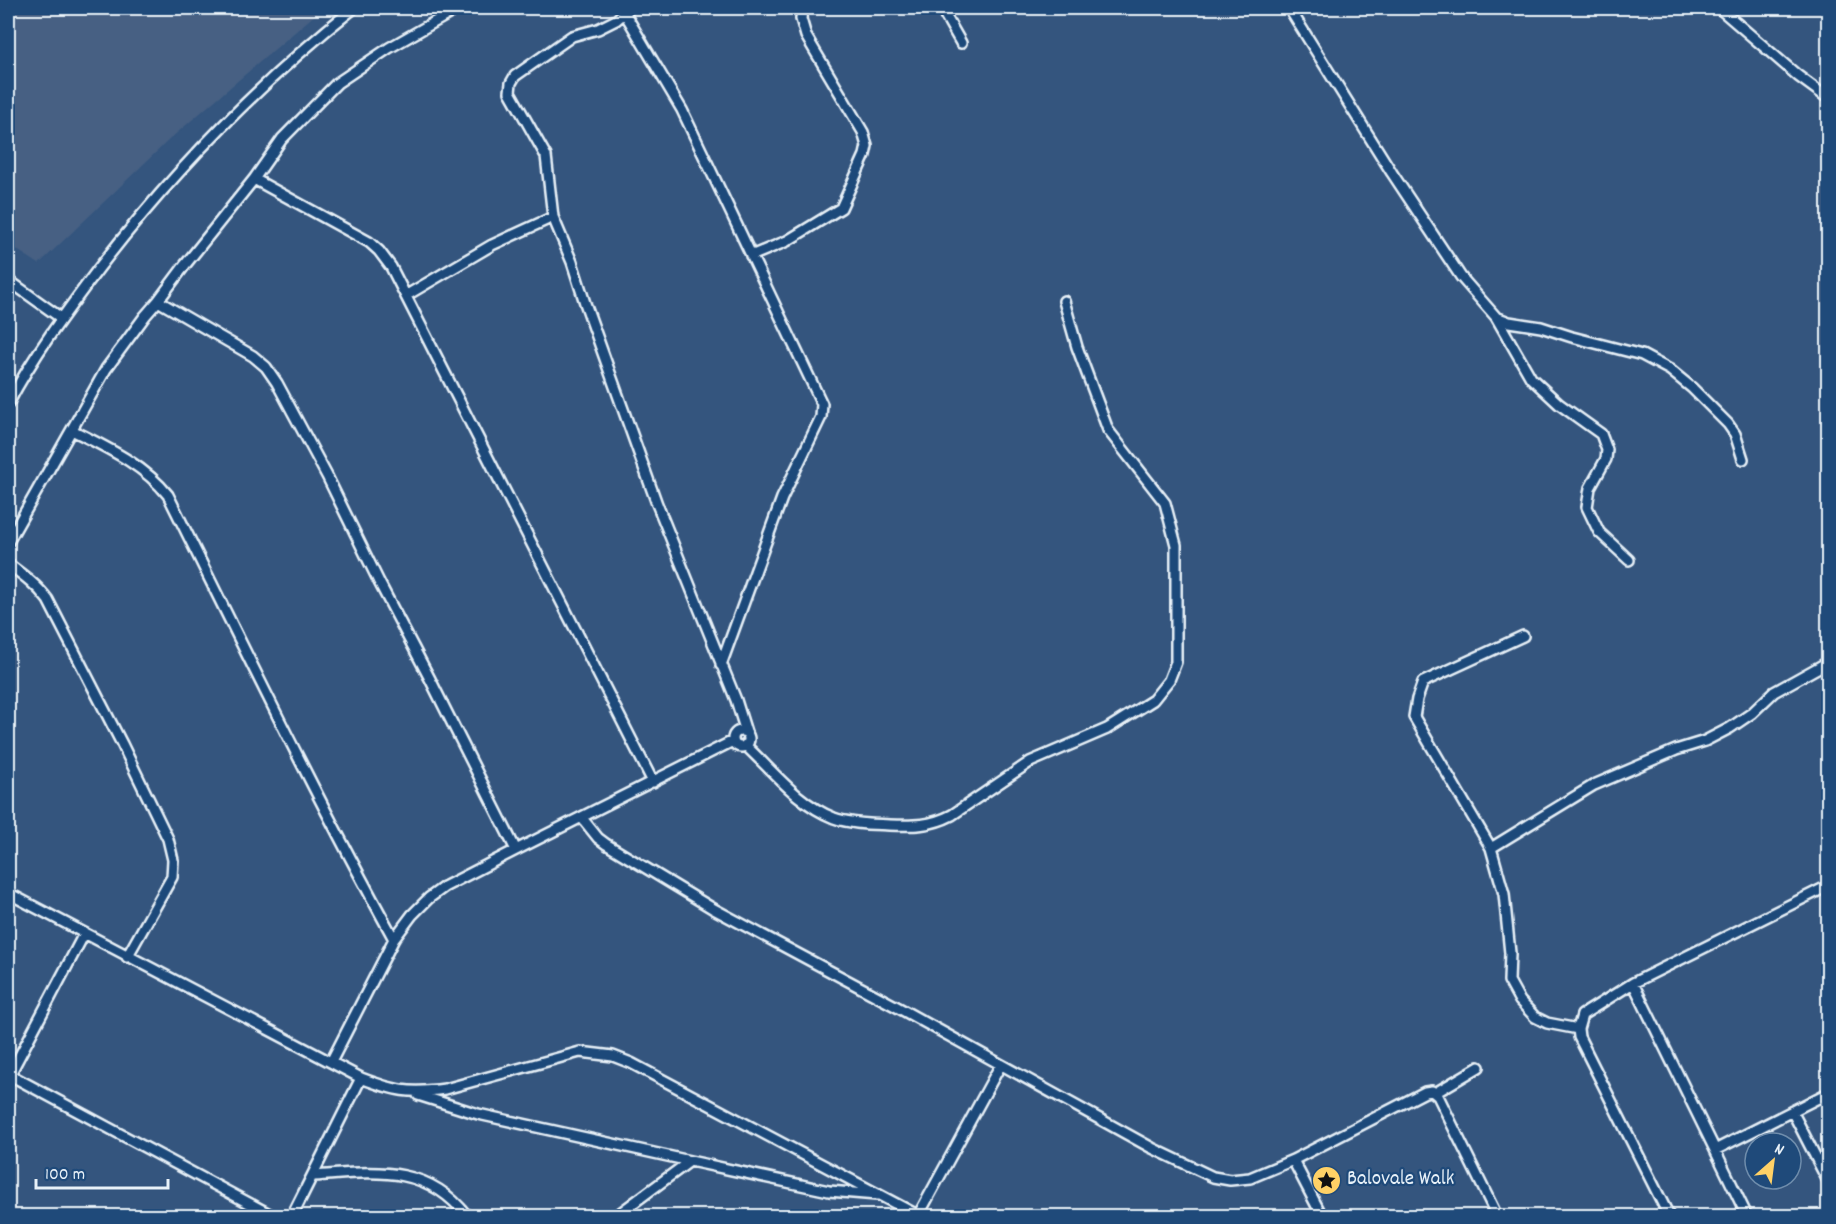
<svg xmlns="http://www.w3.org/2000/svg" width="1836" height="1224" font-family="Dekko,sans-serif">
<style>
.built{fill:#466083}
.lines{fill:none;stroke-linecap:round;stroke-linejoin:round}
.minor-casing{stroke:#e8f1f8;stroke-width:14}
.minor{stroke:#1f4a7a;stroke-width:9}
.labels{text-anchor:middle;dominant-baseline:central;stroke-width:4.5;stroke-linejoin:round;paint-order:stroke}
.poi-label{font-size:21px;fill:#e8f1f8;stroke:#1f4a7a;text-anchor:start}
</style>
<rect width="100%" height="100%" fill="#34557e"/>
<filter id="ink" filterUnits="userSpaceOnUse"><feTurbulence type="fractalNoise" baseFrequency=".0167" numOctaves="2"/><feDisplacementMap in="SourceGraphic" scale="12" xChannelSelector="R" yChannelSelector="G"/><feConvolveMatrix kernelMatrix="1 2 1 2 8 2 1 2 1" color-interpolation-filters="sRGB"/></filter>
<g filter="url(#ink)">
<path class="built" d="M 8,8 L 323,8 L 171,138 L 39,264 L 8,244 Z"/>
<g class="lines">
<defs>
<path id="minor" d="M 630,8 L 616,20 L 598,29 L 572,36 L 515,76 L 511,83 L 510,92 L 546,156 L 553,217 L 572,262 L 585,303 L 657,504 L 736,700 L 746,732
M 941,8 L 961,43
M 1289,8 L 1392,173 L 1461,277 L 1496,317 L 1531,378 L 1559,404 L 1601,434 L 1607,450 L 1606,459 L 1590,488 L 1587,507 L 1599,532 L 1629,560
M 1719,8 L 1798,76 L 1828,98
M 624,12 L 682,110 L 822,404 L 821,417 L 782,498 L 721,665
M 254,179 L 369,242 L 379,251 L 391,267 L 653,782
M 751,256 L 787,241 L 841,208 L 865,155 L 867,146 L 863,132 L 806,36 L 801,19 L 802,8
M 8,280 L 61,318
M 407,295 L 492,245 L 553,217
M 158,301 L 253,356 L 266,367 L 277,383 L 327,476 L 379,582 L 430,679 L 516,850
M 1496,317 L 1509,322 L 1541,327 L 1572,337 L 1642,355 L 1670,370 L 1692,388 L 1728,424 L 1735,434 L 1743,459
M 8,404 C 33,356 66,312 99,268 C 174,171 258,84 354,8
M 72,430 C 107,448 143,464 168,495 C 242,644 314,794 394,939
M 8,542 L 106,369 L 145,316 L 158,301 L 185,265 L 254,179 L 282,139 L 337,83 L 389,48 L 459,8
M 8,564 C 23,575 37,585 48,600 L 122,744 L 168,839 L 173,860 L 172,877 L 127,957
M 1523,636 L 1423,682 L 1417,699 L 1414,717 L 1491,848 L 1504,894 L 1510,953 L 1509,981 L 1520,1001 L 1535,1017 L 1547,1023 L 1578,1029
M733 739a8 8 0 1 1 16 0a8 8 0 1 1-16 0Z
M 745,745 C 773,771 798,804 834,818 C 851,824 871,824 889,825 C 913,826 931,826 952,815 L 1030,762 L 1107,729 L 1153,700 L 1169,680 L 1176,662 L 1176,545 L 1165,503 L 1108,430 L 1077,347 L 1064,301
M 582,818 L 598,838 L 606,844 L 712,908 L 897,1007 L 1152,1148 L 1213,1177 L 1230,1180 L 1250,1178 L 1293,1160 L 1425,1092 L 1432,1091 L 1438,1096 L 1497,1216
M 1491,848 L 1594,785 L 1676,750 L 1705,741 L 1730,728 L 1752,713 L 1774,692 L 1828,662
M 8,893 L 361,1078 C 395,1091 409,1094 445,1089 L 580,1052 L 613,1056 L 631,1063 L 919,1216
M 1633,983 L 1715,1150
M 331,1062 L 394,939 L 412,915 L 429,898 L 444,887 L 516,850 L 733,741
M 10,1075 L 273,1216
M 8,1078 L 84,934
M 1435,1093 L 1479,1067
M 418,1095 L 478,1114 L 690,1161
M 1792,1111 L 1828,1181
M 1293,1160 L 1322,1216
M 313,1176 C 373,1172 426,1163 467,1216
M 292,1216 L 361,1078
M 616,1216 L 690,1161 L 829,1191 L 877,1195
M 918,1216 L 1000,1066
M 1669,1216 L 1579,1037 L 1578,1029 L 1582,1015 L 1633,983 L 1828,886
M 1747,1216 L 1715,1150 L 1828,1093"/>
</defs>
<use href="#minor" class="minor-casing"/>
<use href="#minor" class="minor"/>
</g>
</g>
<defs>
<symbol id="sight-disc" viewBox="-11 -11 22 22"><circle r="9.5" fill="#ffd166" stroke="#1f4a7a"/><path d="M0-6L1.8-2.2L6-1.7L2.9 1.2L3.7 5.4L0 3.3L-3.7 5.4L-2.9 1.2L-6-1.7L-1.8-2.2Z" fill="#111"/></symbol>
</defs>
<g fill-rule="evenodd">
<use href="#sight-disc" x="1310" y="1164" width="33" height="33"/>
</g>
<g class="labels">
<g class="poi-label">
<text x="1347" y="1180">Balovale Walk</text>
</g>
</g>
<rect width="1836" height="1224" fill="none" stroke="#1f4a7a" stroke-width="30"/>
<rect x="15" y="15" width="1806" height="1194" fill="none" stroke="#e8f1f8" stroke-width="2" filter="url(#ink)"/>
<g transform="translate(1773 1161) rotate(28)"><circle r="28" fill="#1f4a7a" stroke="#6f8dac" stroke-width="1.5"/>
<path d="M0-4.5L10 22L0 15L-10 22Z" fill="#ffd166"/>
<text y="-9" font-size="16" font-weight="bold" text-anchor="middle" fill="#e8f1f8">N</text>
</g>
<path d="M36 1179v9h132v-9" fill="none" stroke="#e8f1f8" stroke-width="3"/>
<text x="45" y="1179" font-size="18" fill="#e8f1f8" stroke="#1f4a7a" stroke-width="4.5" paint-order="stroke">100 m</text>
</svg>
